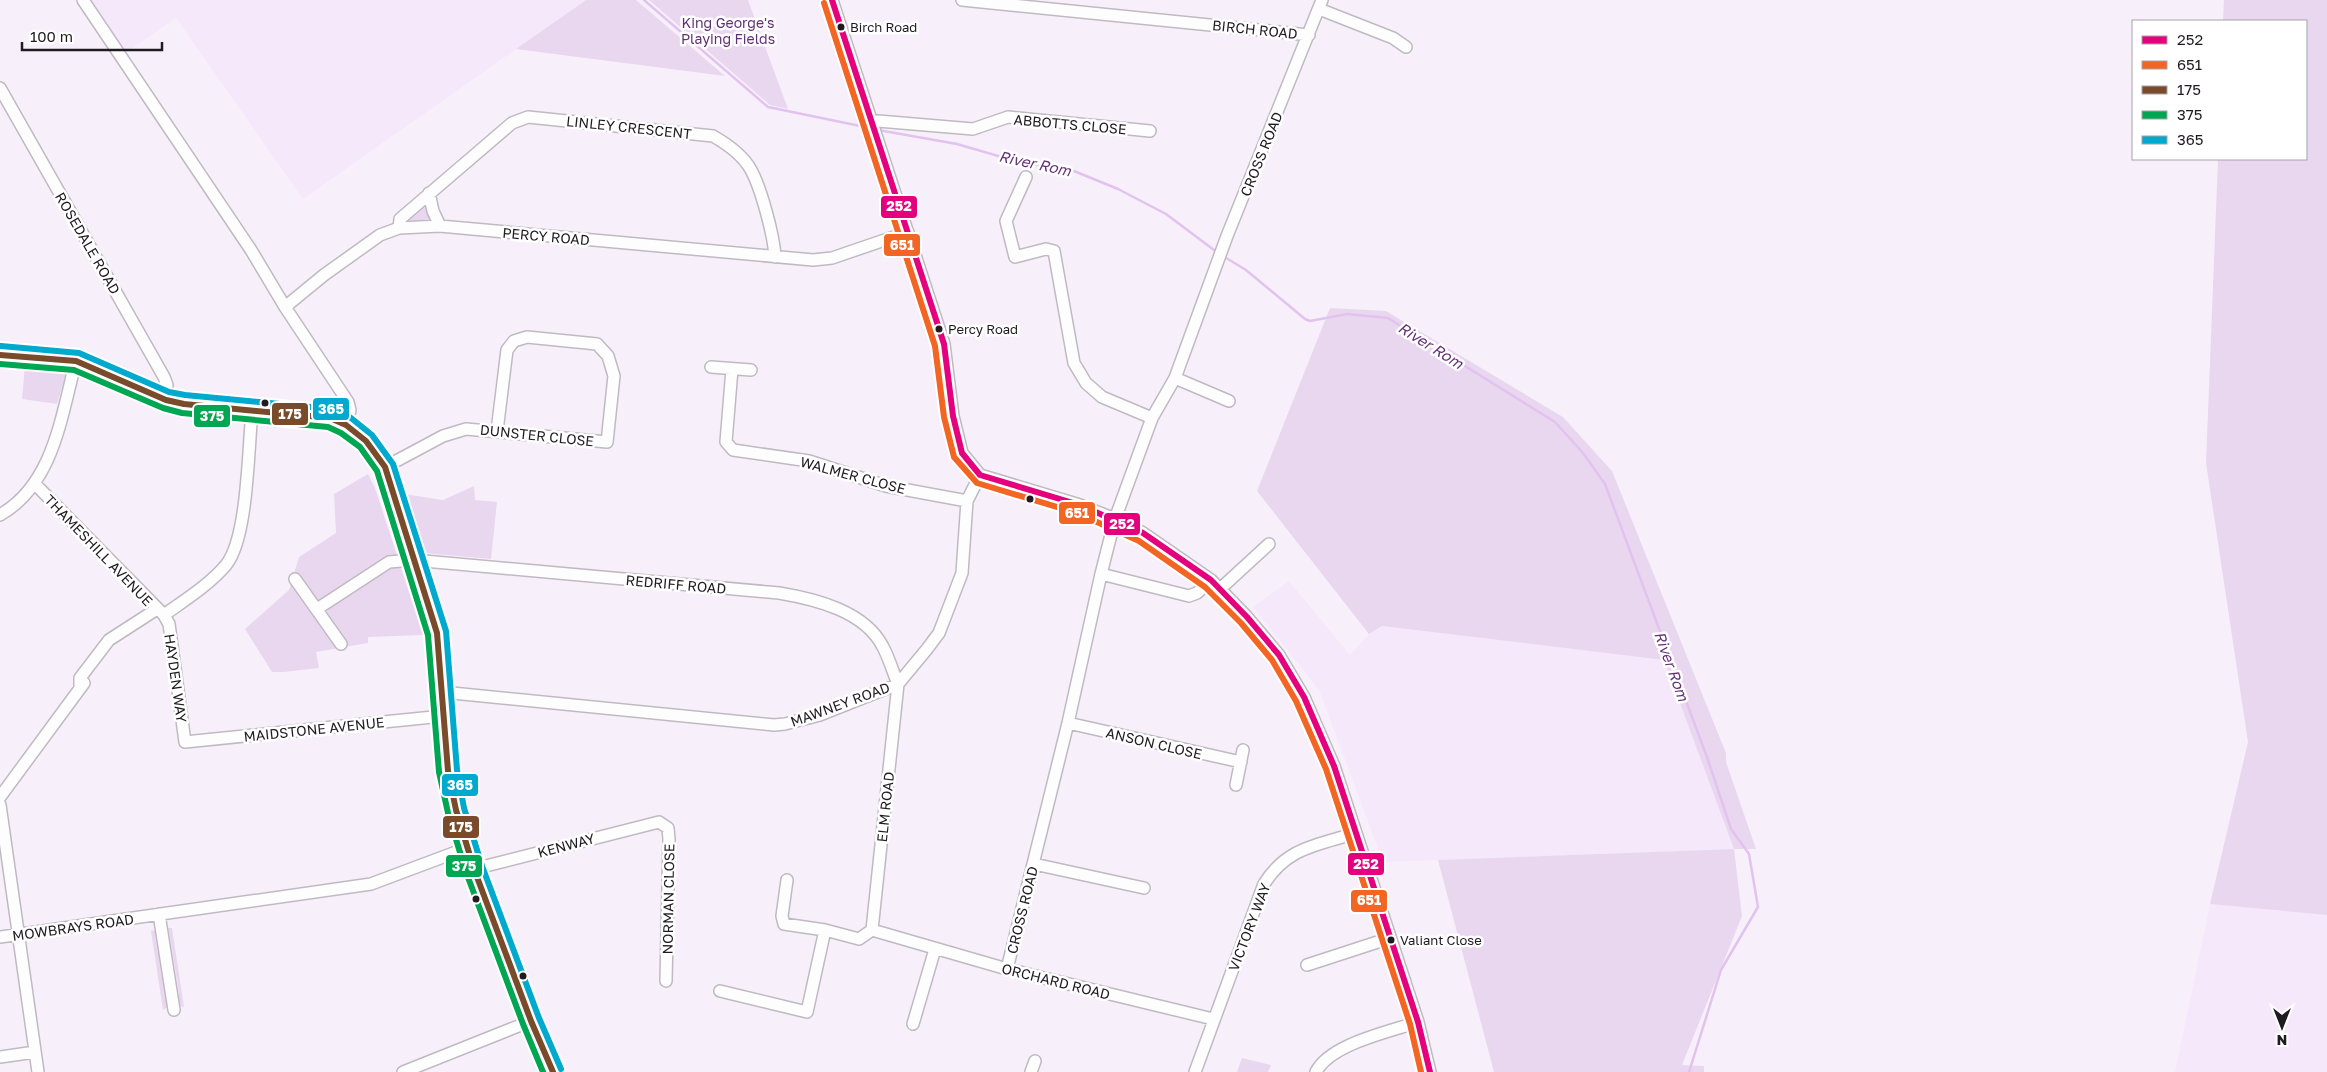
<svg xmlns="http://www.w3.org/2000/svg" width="2327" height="1072" font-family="'Golos Text',sans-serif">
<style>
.built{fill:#f5e8fb}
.green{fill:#e9d7f0}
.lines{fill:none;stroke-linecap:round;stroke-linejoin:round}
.stream{stroke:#e2c2ee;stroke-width:2.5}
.minor-casing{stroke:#bfbac1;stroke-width:14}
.major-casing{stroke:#bfbac1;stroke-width:16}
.minor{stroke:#fefdfe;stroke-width:11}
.major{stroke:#fefdfe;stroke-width:14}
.bus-1-casing{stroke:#fff;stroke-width:10}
.bus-2-casing{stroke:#fff;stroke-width:10}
.bus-3-casing{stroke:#fff;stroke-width:10}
.bus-4-casing{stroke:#fff;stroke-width:10}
.bus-5-casing{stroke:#fff;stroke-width:10}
.bus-1{stroke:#e5007d;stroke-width:6}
.bus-2{stroke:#f26522;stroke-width:6}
.bus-3{stroke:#7a4b2a;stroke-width:6}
.bus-4{stroke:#00a651;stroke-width:6}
.bus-5{stroke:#00a9ce;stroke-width:6}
.bus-dot{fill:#201b21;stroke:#fff;stroke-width:2}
.labels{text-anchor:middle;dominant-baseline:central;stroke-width:5;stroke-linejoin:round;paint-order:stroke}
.bus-label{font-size:13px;fill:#201b21;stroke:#fff;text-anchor:start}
.park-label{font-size:14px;fill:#623074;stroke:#fff}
.street-label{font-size:14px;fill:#201b21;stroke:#fff}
.water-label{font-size:15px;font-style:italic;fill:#653277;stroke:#fff}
.line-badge{stroke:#fff;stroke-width:2}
.badge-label{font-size:14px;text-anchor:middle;font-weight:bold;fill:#fff}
</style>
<rect width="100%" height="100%" fill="#f7f0fa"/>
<path class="built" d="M 90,0 L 586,0 L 303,199 L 176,18 L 126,53 Z
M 1289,581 L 1350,655 L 1369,634 L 1382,626 L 1666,660 L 1734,849 L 1383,862 L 1319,690 L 1253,607 Z
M 2210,904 L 2327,915 L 2327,1072 L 2175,1072 Z"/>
<path class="green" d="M 586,0 L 636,0 L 725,76 L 516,49 Z
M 649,0 L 748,0 L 788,109 L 770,105 Z
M 2224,0 L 2327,0 L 2327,915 L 2210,904 L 2248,742 L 2206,463 L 2218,159 L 2306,159 L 2306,21 L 2223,21 Z
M 423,205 L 427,207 L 430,219 L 413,221 L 408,219 Z
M 1330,308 L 1386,311 L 1563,417 L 1612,471 L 1726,753 L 1726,762 L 1756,849 L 1734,849 L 1742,916 L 1682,1065 L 1704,1066 L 1704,1072 L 1494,1072 L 1438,860 L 1734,849 L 1664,660 L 1382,626 L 1369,634 L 1257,491 Z
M 25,365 L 63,369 L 66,374 L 57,404 L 22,399 Z
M 368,474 L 375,488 L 423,635 L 368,637 L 368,643 L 316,652 L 319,668 L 284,672 L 272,672 L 245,629 L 289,590 L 299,557 L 336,533 L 334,494 Z
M 474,486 L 475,500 L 497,502 L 491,559 L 424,553 L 404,494 L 443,500 Z
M 165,928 L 172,928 L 184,1007 L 177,1005 L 176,1000 L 179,993 L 169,932 Z
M 158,930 L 155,935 L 165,997 L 170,999 L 169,1006 L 163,1010 L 151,931 Z
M 1242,1058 L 1271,1065 L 1268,1072 L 1237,1072 Z"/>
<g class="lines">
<path class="stream" d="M 644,0 L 768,107 L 870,128
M 878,130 L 957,144 L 1019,162 L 1074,171 L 1118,189 L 1166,214 L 1218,253
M 1223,256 L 1246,270 L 1305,319 L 1310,321 L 1347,314 L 1388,318 L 1555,422 L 1583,453 L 1605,484 L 1707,757 L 1731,829 L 1749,854 L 1758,907 L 1721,970 L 1689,1072"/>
<defs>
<path id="minor" d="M 83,0 L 251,250 L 285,307 L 348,402 L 350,410 L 346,425
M 832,0 L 944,344 L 953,416 L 962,453 L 980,475 L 1080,505 L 1115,519 L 1143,533 L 1211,580 L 1247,617 L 1279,655 L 1304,697 L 1334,766 L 1418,1022 L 1430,1072
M 962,0 L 1309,35
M 1319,9 L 1393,38 L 1406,47
M 0,88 L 164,377 L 167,385 L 166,400
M 872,123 L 878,121 L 973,129 L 1008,117 L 1150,131
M 1026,177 L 1006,221 L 1015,257 L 1046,249 L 1054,251 L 1074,363 L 1086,383 L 1102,397 L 1152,418
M 429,193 L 433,211 L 440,226
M 399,228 L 400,219 L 512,123 L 528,117 L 713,136 C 727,144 743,155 751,170 C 761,188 774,236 775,257
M 285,307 L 324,275 L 380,235 L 399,228 L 440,226 L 813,260 L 832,258 L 908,232
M 711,367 L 751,370
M 732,369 L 726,442 L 733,450 L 809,461 L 886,486 L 967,501
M 1175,378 L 1229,401
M 385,467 L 443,436 L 466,429 L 607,442 L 614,376 L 608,356 L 597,344 L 527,337 L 514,341 L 507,350 L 497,431
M 35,484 L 164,615 L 169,624 L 185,742 L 443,716
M 0,515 C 54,484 61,416 76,361
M 1101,574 L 1189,596 L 1197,593 L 1211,580
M 295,579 L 341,644
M 1220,589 L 1269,544
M 317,609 L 389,562 L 413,560 L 779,593 C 815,599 865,611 883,647 C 889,658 893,672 898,684 L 872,930
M 164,615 C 185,600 209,585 226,565 C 248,538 248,449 252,412
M 80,688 L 80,678 L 109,640 L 157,609
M 442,692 L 774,725 L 785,724 L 820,715 L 898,684 L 927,649 L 939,633 L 962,573 L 967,501 L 980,475
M 1068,723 L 1241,762
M 1236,785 L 1243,750
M 0,797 L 84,683
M 0,805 L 38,1072
M 1034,864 L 1144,888
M 474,869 L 659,822 L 668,828 L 669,839 L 666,981
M 787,880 L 782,916 L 784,924 L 825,930 L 859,939 L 872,930
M 159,914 L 174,1010
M 872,930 L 1007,969 L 1213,1019
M 0,937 L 371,884 L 467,848
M 1307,965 L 1390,938
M 1007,969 L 1068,723 L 1101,574 L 1115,519 L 1152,418 L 1175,378 L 1227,236 L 1322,0
M 720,991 L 807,1012 L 825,930
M 913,1024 L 935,949
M 0,1057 L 35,1052
M 403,1072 L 531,1021
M 1031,1072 L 1035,1061
M 1195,1072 L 1264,884 C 1287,847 1318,845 1356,833
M 1316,1072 C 1330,1044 1389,1032 1418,1022"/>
<path id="major" d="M 0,355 L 76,361 L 166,400 L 184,404 L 330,418 L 346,425 L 366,441 L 385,467 L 437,633 L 448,771 L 456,810 L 474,869 L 531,1021 L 553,1072"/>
</defs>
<use href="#minor" class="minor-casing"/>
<use href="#major" class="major-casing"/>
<use href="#minor" class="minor"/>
<use href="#major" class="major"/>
<defs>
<path id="bus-1" d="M 832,0 L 944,344 L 953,416 L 962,453 L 980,475 L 1080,505 L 1143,533 L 1211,580 L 1247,617 L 1279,655 L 1304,697 L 1334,766 L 1418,1022 L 1430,1072"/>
<path id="bus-2" d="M 824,3 L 935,346 L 944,417 L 954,457 L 977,483 L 1077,513 L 1139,541 L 1205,587 L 1241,623 L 1272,660 L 1296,701 L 1326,769 L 1410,1024 L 1421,1072"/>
<path id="bus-3" d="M 0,355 L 76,361 L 166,400 L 184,404 L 330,418 L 346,425 L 366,441 L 385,467 L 437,633 L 448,771 L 456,810 L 474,869 L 531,1021 L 553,1072"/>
<path id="bus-4" d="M 0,364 L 74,370 L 163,408 L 182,413 L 328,427 L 341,433 L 360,447 L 377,471 L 428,635 L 439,772 L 448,813 L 466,872 L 523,1024 L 543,1072"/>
<path id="bus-5" d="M 1,346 L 79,353 L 169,392 L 185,395 L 332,409 L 351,418 L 372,435 L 393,464 L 446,631 L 457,770 L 464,808 L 482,866 L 539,1018 L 561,1069"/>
</defs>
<use href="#bus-1" class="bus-1-casing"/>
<use href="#bus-2" class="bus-2-casing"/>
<use href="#bus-3" class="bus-3-casing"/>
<use href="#bus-4" class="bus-4-casing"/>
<use href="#bus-5" class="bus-5-casing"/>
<use href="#bus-1" class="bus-1"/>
<use href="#bus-2" class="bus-2"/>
<use href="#bus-3" class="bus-3"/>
<use href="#bus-4" class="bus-4"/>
<use href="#bus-5" class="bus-5"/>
</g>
<g class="bus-dot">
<circle cx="841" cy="27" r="4.5"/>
<circle cx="939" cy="329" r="4.5"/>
<circle cx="265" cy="403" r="4.5"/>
<circle cx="1030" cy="499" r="4.5"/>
<circle cx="476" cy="899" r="4.5"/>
<circle cx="1391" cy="940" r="4.5"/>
<circle cx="523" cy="976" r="4.5"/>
</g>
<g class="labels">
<g class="bus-label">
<text x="850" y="27">Birch Road</text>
<text x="948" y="329">Percy Road</text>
<text x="1400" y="940">Valiant Close</text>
</g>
<g class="park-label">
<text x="728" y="22">King George's<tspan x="728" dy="16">Playing Fields</tspan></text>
</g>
<g class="street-label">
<text transform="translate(1255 29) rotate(6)">BIRCH ROAD</text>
<text transform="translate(1070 124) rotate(5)">ABBOTTS CLOSE</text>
<text transform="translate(629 127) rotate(6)">LINLEY CRESCENT</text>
<text transform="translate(1261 154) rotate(-68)">CROSS ROAD</text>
<text transform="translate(546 236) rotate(5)">PERCY ROAD</text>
<text transform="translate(88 243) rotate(60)">ROSEDALE ROAD</text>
<text transform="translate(537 435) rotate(6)">DUNSTER CLOSE</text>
<text transform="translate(853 475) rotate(15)">WALMER CLOSE</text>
<text transform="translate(99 550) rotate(46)">THAMESHILL AVENUE</text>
<text transform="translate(676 584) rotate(5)">REDRIFF ROAD</text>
<text transform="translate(176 678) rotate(82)">HAYDEN WAY</text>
<text transform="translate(840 704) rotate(-20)">MAWNEY ROAD</text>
<text transform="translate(314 729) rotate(-6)">MAIDSTONE AVENUE</text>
<text transform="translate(1154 743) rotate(13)">ANSON CLOSE</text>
<text transform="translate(885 807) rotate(-84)">ELM ROAD</text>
<text transform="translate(566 845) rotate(-15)">KENWAY</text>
<text transform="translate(668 899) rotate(-89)">NORMAN CLOSE</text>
<text transform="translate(1022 910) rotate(-76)">CROSS ROAD</text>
<text transform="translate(73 927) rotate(-8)">MOWBRAYS ROAD</text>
<text transform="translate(1249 927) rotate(-69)">VICTORY WAY</text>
<text transform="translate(1056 981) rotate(14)">ORCHARD ROAD</text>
</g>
<g class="water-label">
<text transform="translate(1035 163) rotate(12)">River Rom</text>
<text transform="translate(1431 345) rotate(32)">River Rom</text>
<text transform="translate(1672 666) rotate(70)">River Rom</text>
</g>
</g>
<g class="line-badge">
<rect x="880" y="195" width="38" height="24" rx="5" fill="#e5007d"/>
<rect x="883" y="233" width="38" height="24" rx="5" fill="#f26522"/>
<rect x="312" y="397" width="38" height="24" rx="5" fill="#00a9ce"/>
<rect x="271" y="402" width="38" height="24" rx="5" fill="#7a4b2a"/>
<rect x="193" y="404" width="38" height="24" rx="5" fill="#00a651"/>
<rect x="1058" y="501" width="38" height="24" rx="5" fill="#f26522"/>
<rect x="1103" y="512" width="38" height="24" rx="5" fill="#e5007d"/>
<rect x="441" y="773" width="38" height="24" rx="5" fill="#00a9ce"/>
<rect x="442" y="815" width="38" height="24" rx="5" fill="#7a4b2a"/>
<rect x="1347" y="852" width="38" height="24" rx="5" fill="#e5007d"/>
<rect x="445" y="854" width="38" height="24" rx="5" fill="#00a651"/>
<rect x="1350" y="889" width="38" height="24" rx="5" fill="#f26522"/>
</g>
<g class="badge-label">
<text x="899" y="211">252</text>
<text x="902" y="250">651</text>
<text x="331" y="414">365</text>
<text x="290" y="419">175</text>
<text x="212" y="421">375</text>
<text x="1077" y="518">651</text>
<text x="1122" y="529">252</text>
<text x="460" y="790">365</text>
<text x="461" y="832">175</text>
<text x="1366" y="869">252</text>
<text x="464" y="871">375</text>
<text x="1369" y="905">651</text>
</g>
<rect x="2132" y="20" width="175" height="140" fill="#ffffff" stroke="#a6a4a6"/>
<rect x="2142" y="36" width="25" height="8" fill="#e5007d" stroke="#a6a4a6"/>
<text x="2177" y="45" font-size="15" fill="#201b21">252</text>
<rect x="2142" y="61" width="25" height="8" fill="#f26522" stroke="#a6a4a6"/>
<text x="2177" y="70" font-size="15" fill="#201b21">651</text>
<rect x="2142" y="86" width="25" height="8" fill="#7a4b2a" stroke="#a6a4a6"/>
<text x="2177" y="95" font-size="15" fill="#201b21">175</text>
<rect x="2142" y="111" width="25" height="8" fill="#00a651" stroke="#a6a4a6"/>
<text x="2177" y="120" font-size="15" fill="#201b21">375</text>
<rect x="2142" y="136" width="25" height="8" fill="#00a9ce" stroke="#a6a4a6"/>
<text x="2177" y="145" font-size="15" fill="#201b21">365</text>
<g transform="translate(2282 1027) rotate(180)" stroke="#ffffff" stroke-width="4" paint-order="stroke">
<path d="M0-4L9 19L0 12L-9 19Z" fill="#201b21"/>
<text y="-8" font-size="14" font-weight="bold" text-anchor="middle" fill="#201b21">N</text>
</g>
<path d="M22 42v8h140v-8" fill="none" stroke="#201b21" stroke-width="2.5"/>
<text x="30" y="42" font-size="15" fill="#201b21" stroke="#ffffff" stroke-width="4" paint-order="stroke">100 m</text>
</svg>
